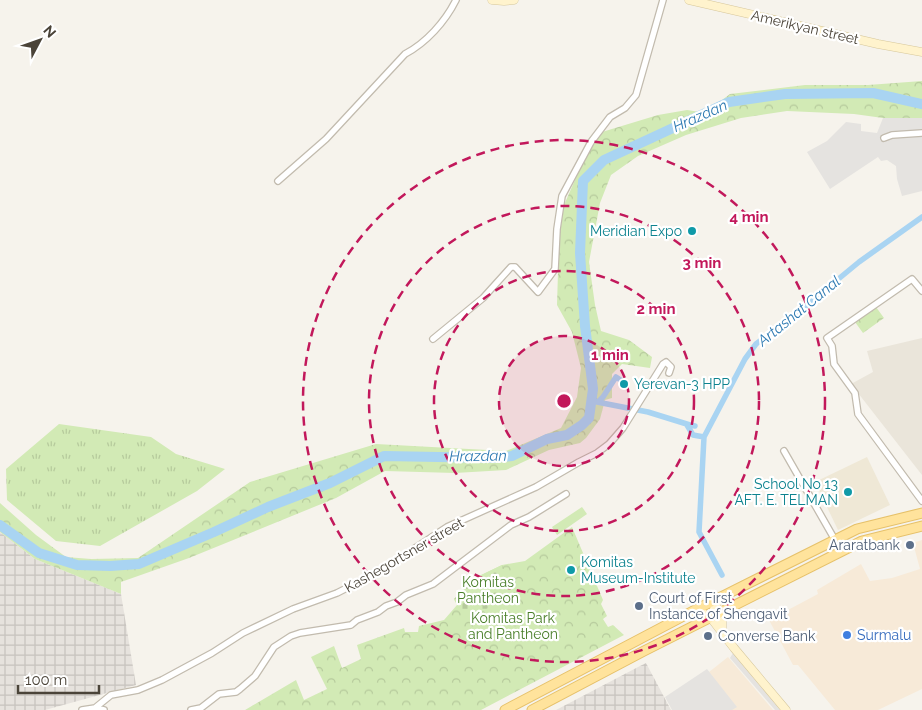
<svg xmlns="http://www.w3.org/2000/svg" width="922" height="710" font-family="Raleway,sans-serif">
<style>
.residential{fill:#eae5da}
.commercial{fill:#f7ead8}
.industrial{fill:url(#industrial-grid)}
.education{fill:#efe8d6}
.grass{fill:url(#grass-tufts)}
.forest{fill:url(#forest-crowns)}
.cemetery{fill:url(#cemetery-stones)}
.pitch{fill:#d2eab5}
.parking{fill:#e5e3e0}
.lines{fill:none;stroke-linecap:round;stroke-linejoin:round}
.canal{stroke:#a9d4f2;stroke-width:5.5}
.river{stroke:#a9d4f2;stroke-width:10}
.street-casing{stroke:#c2bbae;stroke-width:8}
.secondary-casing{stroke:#d6c79b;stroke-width:9}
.primary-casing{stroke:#e6c16a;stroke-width:11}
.street{stroke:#fff;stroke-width:5.5}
.secondary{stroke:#fff3cd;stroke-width:8}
.primary{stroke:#ffe39c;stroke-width:9}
.ring{fill:none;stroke:#c2185b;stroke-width:2.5;stroke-dasharray:9 6}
.culture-dot{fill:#0f9aa8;stroke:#fff;stroke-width:2}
.service-dot{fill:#5c6f8a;stroke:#fff;stroke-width:2}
.shop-dot{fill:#3f7fe0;stroke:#fff;stroke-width:2}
.labels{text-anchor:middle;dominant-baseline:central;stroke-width:4.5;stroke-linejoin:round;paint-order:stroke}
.street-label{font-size:14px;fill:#4b4439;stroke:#fff}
.culture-label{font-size:14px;fill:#0d838f;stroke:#fff;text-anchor:end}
.service-label{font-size:14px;fill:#4e5e75;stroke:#fff;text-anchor:start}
.park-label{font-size:14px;fill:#4a7f2a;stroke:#fff}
.shop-label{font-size:14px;fill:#366cbe;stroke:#fff;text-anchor:start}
.water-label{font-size:15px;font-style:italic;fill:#2e7ab2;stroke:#fff}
.centre{fill:#c2185b;stroke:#fff;stroke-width:2.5}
.ring-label{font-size:15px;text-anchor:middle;font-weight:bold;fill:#c2185b;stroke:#fff;stroke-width:4.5;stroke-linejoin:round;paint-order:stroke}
</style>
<defs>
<pattern id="industrial-grid" width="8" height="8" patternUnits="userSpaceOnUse" patternTransform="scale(1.25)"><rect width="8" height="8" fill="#e6e2dd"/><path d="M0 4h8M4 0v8" fill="none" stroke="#c7c3be"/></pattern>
<pattern id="grass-tufts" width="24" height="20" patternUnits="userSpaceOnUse" patternTransform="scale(1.25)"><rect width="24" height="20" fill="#d2eab5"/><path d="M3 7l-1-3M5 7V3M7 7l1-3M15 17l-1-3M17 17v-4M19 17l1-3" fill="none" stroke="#b6ca9c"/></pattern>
<pattern id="forest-crowns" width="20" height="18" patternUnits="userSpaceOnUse" patternTransform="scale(1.25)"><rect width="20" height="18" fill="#d2eab5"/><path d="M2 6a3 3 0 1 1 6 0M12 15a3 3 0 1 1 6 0" fill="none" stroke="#b6ca9c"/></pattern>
<pattern id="cemetery-stones" width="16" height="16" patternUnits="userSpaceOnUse" patternTransform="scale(1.25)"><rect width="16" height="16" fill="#d2eab5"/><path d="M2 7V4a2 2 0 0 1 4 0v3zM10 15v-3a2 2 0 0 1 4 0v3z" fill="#b6ca9c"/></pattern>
</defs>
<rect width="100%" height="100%" fill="#f6f3ec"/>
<path class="residential" d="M 922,338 L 922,475 L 851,384 L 873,372 L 867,351 Z"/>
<path class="commercial" d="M 922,540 L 922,689 L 878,710 L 835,710 L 798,665 L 793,665 L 769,620 L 818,594 L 817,590 L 861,564 L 870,581 L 892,578 L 920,569 L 913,543 Z
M 728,657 L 773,710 L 674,710 L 668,697 L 709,672 Z"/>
<path class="industrial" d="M 0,532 L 35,559 L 121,594 L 136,685 L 45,710 L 0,710 Z
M 646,663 L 671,710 L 556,710 L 640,666 Z"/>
<path class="education" d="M 867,457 L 890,505 L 838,530 L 815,482 Z"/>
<path class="grass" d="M 59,424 L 151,437 L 176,454 L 225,469 L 197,491 L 100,546 L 56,541 L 7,500 L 6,469 Z"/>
<path class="forest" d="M 922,81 L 922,118 L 883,118 L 854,114 L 787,111 L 741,118 L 686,135 L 638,156 L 611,175 L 600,203 L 589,262 L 595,305 L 601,331 L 629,340 L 652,357 L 650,368 L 622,364 L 612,374 L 612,398 L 605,400 L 600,419 L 586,438 L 580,443 L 549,450 L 506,470 L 455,473 L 385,471 L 336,498 L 189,558 L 121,582 L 121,594 L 35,559 L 0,532 L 0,503 L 36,535 L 66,557 L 91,559 L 138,558 L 250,482 L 376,444 L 506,451 L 561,428 L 577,397 L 581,368 L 572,332 L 557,305 L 559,240 L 564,205 L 586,155 L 602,132 L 658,115 L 687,110 L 700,112 L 714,106 L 730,94 L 805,85 L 868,85 Z
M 876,307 L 884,318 L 863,333 L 855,322 Z
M 572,527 L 603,600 L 601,604 L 607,616 L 603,619 L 608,627 L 613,625 L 624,635 L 481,710 L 245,710 L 296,680 L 304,700 L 327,689 L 311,657 L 334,646 L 342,668 L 361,659 L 357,645 L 404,628 L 405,632 L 418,632 L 419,626 L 444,620 L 457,605 L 454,599 L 477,577 L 502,565 L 525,561 Z"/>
<path class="cemetery" d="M 502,565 L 517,593 L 465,620 L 454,599 L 477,577 Z"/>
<path class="pitch" d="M 582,507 L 587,514 L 557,535 L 552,527 Z"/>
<path class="parking" d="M 883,118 L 922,118 L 922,191 L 902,196 L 897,179 L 896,166 L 887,160 L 881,161 L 878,157 L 830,189 L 807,152 L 827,141 L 846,122 L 861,124 L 861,131 L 877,133 Z
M 733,653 L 782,710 L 775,710 L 730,658 Z
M 707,669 L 737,707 L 732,710 L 672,710 L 665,697 Z"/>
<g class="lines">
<path class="canal" d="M 592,401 L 648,412 L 690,425 L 695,426
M 598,402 L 603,397 L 616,377 L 625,383
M 687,425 L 693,435 L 704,437
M 722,575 L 699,532 L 704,437 L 745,359 L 756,344 L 802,309 L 859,262 L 922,217"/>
<path class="river" d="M 0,525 L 39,553 L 77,565 L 110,566 L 139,564 L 214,532 L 268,507 L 330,483 L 384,456 L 493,458 L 512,456 L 547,439 L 567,435 L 582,425 L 589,418 L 593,389 L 585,326 L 580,253 L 583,181 L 604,160 L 729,102 L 785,94 L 873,93 L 922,104"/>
<defs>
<path id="street" d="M 884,138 L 892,135 L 922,133
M 278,181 L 326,139 L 405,54 C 426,43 445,22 456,0
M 922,291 L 912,279 L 827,338 L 832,346 L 834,364 L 855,393 L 858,414 L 922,501
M 433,339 L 483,298 L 511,267 L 515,267 L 538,292 L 555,269 L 557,229 L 562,196 L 591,142 L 610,117 L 625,108 L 636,95 L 663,0
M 784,451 L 835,540
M 95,708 L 111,695 L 138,690 L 162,680 L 212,653 L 243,633 L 293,609 L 337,593 L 380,571 L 447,527 L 536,487 L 579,462 L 597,453 L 609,444 L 623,428 L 663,364 L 666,362 L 671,367 L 669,373
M 82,710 L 95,708 L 104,710
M 191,710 L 201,708 L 219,694 L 236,692 L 240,689 L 255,676 L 274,647 L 291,636 L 300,633 L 351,625 L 357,620 L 378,612 L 386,606 L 397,602 L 406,595 L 433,584 L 511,525 L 529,517 L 566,494"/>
<path id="secondary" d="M 492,0 L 504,1 L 514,0
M 689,0 L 878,44 L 922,52
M 691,613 L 701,612 L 711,618 L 734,648 L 786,710
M 711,618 L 715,606 L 720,599
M 722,634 L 722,618 L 725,610"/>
<path id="primary" d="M 505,710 L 695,610 L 857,529 L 922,513
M 532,710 L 644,651 L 862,541 L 922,526"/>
</defs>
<use href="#street" class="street-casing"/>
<use href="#secondary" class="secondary-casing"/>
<use href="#primary" class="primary-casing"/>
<use href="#street" class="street"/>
<use href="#secondary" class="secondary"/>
<use href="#primary" class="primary"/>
</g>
<circle cx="564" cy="401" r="65" fill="#c2185b" fill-opacity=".12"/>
<g class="ring">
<circle cx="564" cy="401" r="65"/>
<circle cx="564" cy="401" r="130"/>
<circle cx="564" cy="401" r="195"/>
<circle cx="564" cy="401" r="261"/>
</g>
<g class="culture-dot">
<circle cx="692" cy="231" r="5"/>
<circle cx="624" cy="384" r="5"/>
<circle cx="848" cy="492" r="5"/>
<circle cx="571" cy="570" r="5"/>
</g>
<g class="service-dot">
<circle cx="910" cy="545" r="5"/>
<circle cx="639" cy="606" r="5"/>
<circle cx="708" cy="636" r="5"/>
</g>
<circle class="shop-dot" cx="847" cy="635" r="5"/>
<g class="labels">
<g class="street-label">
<text transform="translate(805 27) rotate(13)">Amerikyan street</text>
<text transform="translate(404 555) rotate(-30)">Kashegortsner street</text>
</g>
<g class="culture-label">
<text x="682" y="231">Meridian Expo</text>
<text x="634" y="384" text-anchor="start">Yerevan-3 HPP</text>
<text x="838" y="484">School No 13<tspan x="838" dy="16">AFT. E. TELMAN</tspan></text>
<text x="581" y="562" text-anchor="start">Komitas<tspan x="581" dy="16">Museum-Institute</tspan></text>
</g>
<g class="service-label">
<text x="900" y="545" text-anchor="end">Araratbank</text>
<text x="649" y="598">Court of First<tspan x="649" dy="16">Instance of Shengavit</tspan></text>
<text x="718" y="636">Converse Bank</text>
</g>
<g class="park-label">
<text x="488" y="582">Komitas<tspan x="488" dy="16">Pantheon</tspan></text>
<text x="513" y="618">Komitas Park<tspan x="513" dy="16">and Pantheon</tspan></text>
</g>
<g class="shop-label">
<text x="857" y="635">Surmalu</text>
</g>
<g class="water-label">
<text transform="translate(700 116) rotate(-24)">Hrazdan</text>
<text transform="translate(799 311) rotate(-39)">Artashat Canal</text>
<text transform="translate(478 456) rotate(-1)">Hrazdan</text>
</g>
</g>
<circle cx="564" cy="401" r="8" class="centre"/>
<g class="ring-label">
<text x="749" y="222">4 min</text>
<text x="702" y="268">3 min</text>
<text x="656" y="314">2 min</text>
<text x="610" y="360">1 min</text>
</g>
<g transform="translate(40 40) rotate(49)" stroke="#ffffff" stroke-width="4" paint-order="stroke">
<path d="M0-4L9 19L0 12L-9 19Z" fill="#4b4439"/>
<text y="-8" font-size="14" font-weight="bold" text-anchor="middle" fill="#4b4439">N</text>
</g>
<path d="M18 685v8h81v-8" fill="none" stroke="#4b4439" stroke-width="2.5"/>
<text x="25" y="685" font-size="15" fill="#4b4439" stroke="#ffffff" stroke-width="4" paint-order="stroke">100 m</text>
</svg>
